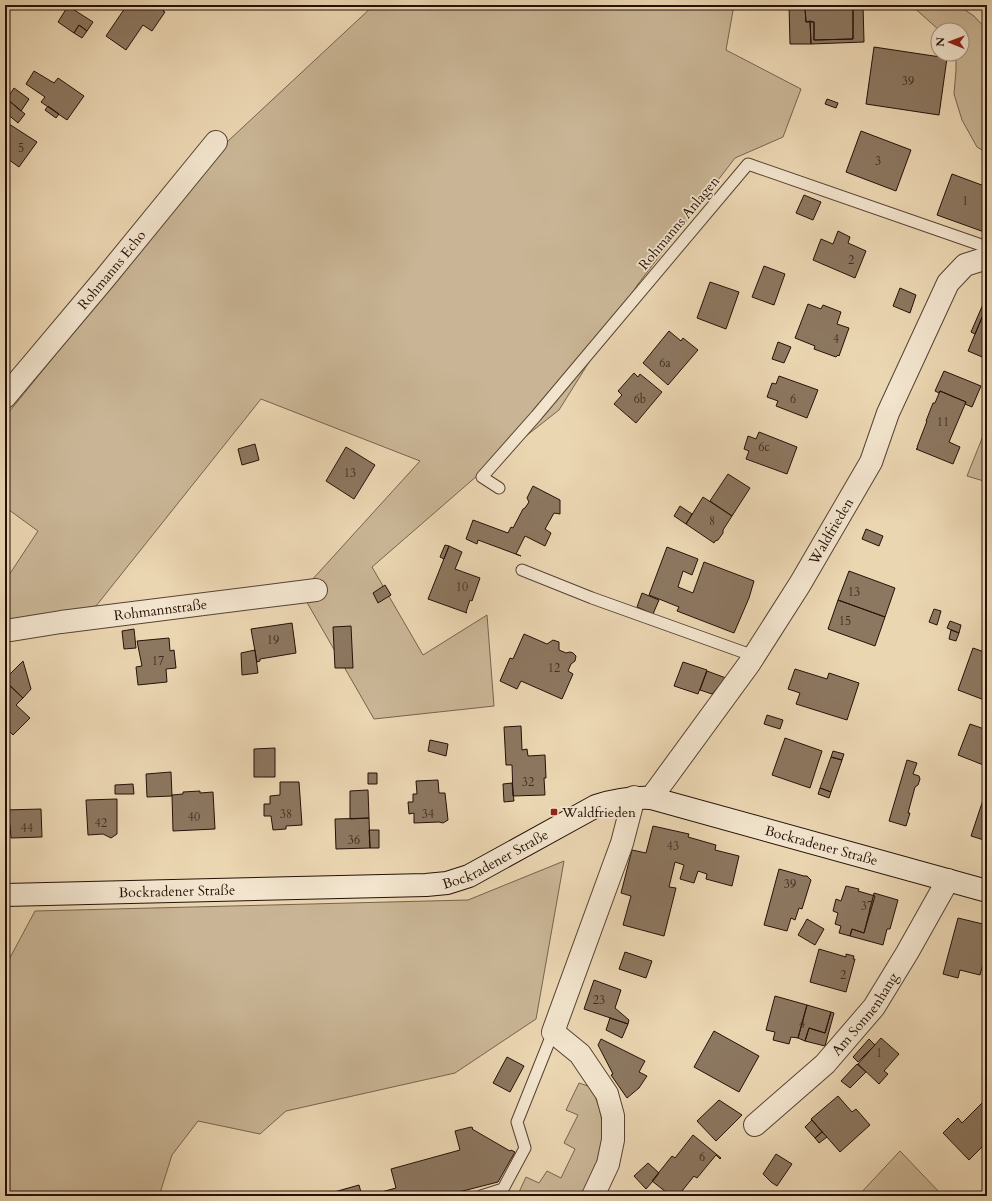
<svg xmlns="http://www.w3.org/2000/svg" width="992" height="1201" font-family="Cardo,serif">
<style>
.green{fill:#c9b595;stroke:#77634e}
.building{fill:#8c7760;stroke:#251107}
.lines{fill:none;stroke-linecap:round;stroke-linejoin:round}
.lane-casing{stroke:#564232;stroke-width:13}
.street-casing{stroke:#564232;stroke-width:24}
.secondary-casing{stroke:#251107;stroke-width:24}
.lane{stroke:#f2e4cd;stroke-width:11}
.street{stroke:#f2e4cd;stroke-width:22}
.secondary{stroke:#f2e4cd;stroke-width:22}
.poi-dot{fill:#8f2418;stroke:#f2e4cd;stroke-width:1.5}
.labels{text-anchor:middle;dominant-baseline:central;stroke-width:3.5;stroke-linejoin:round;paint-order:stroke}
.number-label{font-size:12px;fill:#3f2a1d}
.street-label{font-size:14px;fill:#251107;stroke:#f2e4cd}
.poi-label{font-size:14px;fill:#251107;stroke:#f2e4cd;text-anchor:start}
</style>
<rect width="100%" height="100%" fill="#ebd6b2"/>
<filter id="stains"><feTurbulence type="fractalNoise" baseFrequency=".005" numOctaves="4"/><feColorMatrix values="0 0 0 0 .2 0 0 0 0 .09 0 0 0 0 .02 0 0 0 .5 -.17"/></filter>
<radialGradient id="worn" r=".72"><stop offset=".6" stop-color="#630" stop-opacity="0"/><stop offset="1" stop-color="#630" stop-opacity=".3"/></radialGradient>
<path class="green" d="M 374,5 L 734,5 L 726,50 L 801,89 L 783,137 L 735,158 L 638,284 L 559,410 L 493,462 L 372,567 L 423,655 L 487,615 L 494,706 L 374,719 L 301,592 L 420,461 L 261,399 L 96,606 L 9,620 L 5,617 L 5,581 L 38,531 L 5,507 L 5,417 L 227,142 Z
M 911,5 L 958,5 L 974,16 L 987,30 L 987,153 L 977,147 L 962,120 L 954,94 L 956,70 L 956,54 L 962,54 L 962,30 L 939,30 Z
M 987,426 L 987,482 L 967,476 Z
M 564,861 L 536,1019 L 455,1073 L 286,1111 L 260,1134 L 198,1121 L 172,1155 L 159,1196 L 5,1196 L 5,967 L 35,911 L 468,900 Z
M 579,1083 L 591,1087 C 612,1131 601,1155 583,1196 L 507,1196 L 519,1192 L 526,1177 L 539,1183 L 547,1171 L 561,1178 L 575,1149 L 564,1143 L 578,1115 L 566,1110 Z
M 900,1151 L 943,1196 L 858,1196 Z"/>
<path class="building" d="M 127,5 L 169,5 L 167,9 L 165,8 L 163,11 L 165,12 L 152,31 L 143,25 L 126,50 L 106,36 Z
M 789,5 L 810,5 L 810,8 L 805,8 L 806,22 L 810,21 L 811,44 L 790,44 Z
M 813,5 L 853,5 L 853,39 L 814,40 L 814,22 L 806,22 L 805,8 L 813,8 Z
M 853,5 L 863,5 L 864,42 L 811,44 L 810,21 L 814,22 L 814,40 L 853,39 Z
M 68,6 L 93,22 L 87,31 L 79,25 L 74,33 L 58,22 Z
M 79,25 L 87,31 L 82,38 L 74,33 Z
M 874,47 L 947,58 L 939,115 L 866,104 Z
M 34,71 L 54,83 L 58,78 L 84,96 L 67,120 L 41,102 L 45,97 L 26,84 Z
M 14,88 L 29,99 L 21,111 L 7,99 Z
M 7,99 L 25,114 L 18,123 L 5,112 L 5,101 Z
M 827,99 L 838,103 L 836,108 L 825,104 Z
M 48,106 L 59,114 L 56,118 L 45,110 Z
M 9,124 L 37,142 L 19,167 L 5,157 L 5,130 Z
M 861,131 L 911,150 L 896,191 L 846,172 Z
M 952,174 L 987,187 L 987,233 L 937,215 Z
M 804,195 L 821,202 L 813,220 L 796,213 Z
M 838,231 L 850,237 L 848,243 L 866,251 L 855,278 L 813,260 L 821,239 L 833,244 Z
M 764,266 L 785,274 L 774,305 L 752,297 Z
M 710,282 L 739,292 L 726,329 L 697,318 Z
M 900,288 L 916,295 L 910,313 L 893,306 Z
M 987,295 L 987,316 L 983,315 L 975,334 L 971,332 Z
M 808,304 L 821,309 L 823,305 L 841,312 L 837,324 L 849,328 L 839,356 L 838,355 L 836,357 L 814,349 L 815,346 L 795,338 Z
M 983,315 L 987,316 L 987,359 L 968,351 Z
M 669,331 L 681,341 L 683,338 L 698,350 L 668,385 L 643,363 Z
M 778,342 L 791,347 L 784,363 L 772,359 Z
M 944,371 L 981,386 L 972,407 L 965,404 L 966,402 L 940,391 L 939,393 L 935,391 Z
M 634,373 L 638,377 L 640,374 L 662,392 L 636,423 L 614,404 L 622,395 L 618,391 Z
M 779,376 L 818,390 L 807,418 L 776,406 L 778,401 L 767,397 L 772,383 L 776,384 Z
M 940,391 L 966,402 L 949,442 L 960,447 L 953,464 L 916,449 L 918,448 L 917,447 L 927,421 L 926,421 L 933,403 L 935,403 Z
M 759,432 L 797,447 L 787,474 L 746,459 L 749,451 L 744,449 L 748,436 L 756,439 Z
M 255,444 L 259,460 L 242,465 L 238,449 Z
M 346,447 L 375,465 L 354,499 L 326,481 Z
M 728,474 L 750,488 L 732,516 L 710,501 Z
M 533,486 L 560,500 L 560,514 L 554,513 L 545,529 L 551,533 L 545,546 L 525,536 L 516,554 L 521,556 L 478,540 L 477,544 L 466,539 L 473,520 L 508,533 L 511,527 L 513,528 L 523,509 L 525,508 L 529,502 L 527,498 Z
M 703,497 L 732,516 L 723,530 L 723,533 L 718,540 L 715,541 L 714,543 L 686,524 Z
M 680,506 L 692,514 L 686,524 L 674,516 Z
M 866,529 L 883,536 L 879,546 L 862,539 Z
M 445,545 L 449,546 L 444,559 L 440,557 Z
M 449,546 L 462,552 L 455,569 L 480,578 L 472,601 L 470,600 L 466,612 L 467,613 L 428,599 Z
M 667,547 L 698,559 L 692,575 L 683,571 L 678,587 L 693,593 L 704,562 L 754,581 L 749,598 L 734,633 L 677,611 L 679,607 L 649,595 Z
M 849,571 L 895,588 L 885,617 L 838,600 Z
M 385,585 L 391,595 L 378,603 L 373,593 Z
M 642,593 L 659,600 L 653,614 L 637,607 Z
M 838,600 L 885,617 L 875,646 L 828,629 Z
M 934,609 L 941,611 L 937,625 L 929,622 Z
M 950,621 L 961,625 L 959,633 L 947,628 Z
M 292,623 L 296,653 L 260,659 L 260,661 L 257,662 L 251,629 Z
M 351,626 L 353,668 L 335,668 L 333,627 Z
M 134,629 L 136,648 L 124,649 L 122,631 Z
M 951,630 L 959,633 L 956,641 L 949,639 Z
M 524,634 L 547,644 L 553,640 L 559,642 L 559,650 L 566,653 L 570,652 L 573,653 L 576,656 L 575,661 L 571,664 L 568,671 L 573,674 L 562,699 L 521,681 L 517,689 L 500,681 L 510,658 L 513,659 Z
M 169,638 L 170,651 L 174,650 L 176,668 L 166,669 L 167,682 L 138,685 L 136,667 L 142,666 L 137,641 Z
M 973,648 L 987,653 L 987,701 L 958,690 Z
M 255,650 L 258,673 L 242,675 L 241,653 Z
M 23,661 L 31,689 L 23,698 L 5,681 L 5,679 Z
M 683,662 L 707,670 L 698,694 L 674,686 Z
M 795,669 L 827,679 L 829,673 L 859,683 L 847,720 L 796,704 L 800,693 L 788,689 Z
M 707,671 L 726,678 L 712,694 L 700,690 Z
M 5,681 L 23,698 L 16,705 L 30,718 L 13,735 L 5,727 Z
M 767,715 L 783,720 L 780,729 L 764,724 Z
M 970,724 L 987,730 L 987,763 L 986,766 L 958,755 Z
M 521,726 L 522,750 L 527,749 L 528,756 L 545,755 L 546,778 L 544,778 L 545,795 L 513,796 L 512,765 L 506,765 L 504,727 Z
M 785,738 L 822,751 L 810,788 L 772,775 Z
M 430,740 L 448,744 L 446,756 L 428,751 Z
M 275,748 L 275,777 L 254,777 L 254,749 Z
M 833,751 L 844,754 L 842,760 L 831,757 Z
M 831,757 L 842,760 L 831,792 L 820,788 Z
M 907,760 L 917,763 L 913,774 L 919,776 L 920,779 L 918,785 L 915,787 L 908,813 L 910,813 L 906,826 L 889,821 Z
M 171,772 L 172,796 L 147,797 L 146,774 Z
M 368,773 L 377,773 L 377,784 L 368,784 Z
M 438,780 L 439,793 L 445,793 L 448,820 L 443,823 L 439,822 L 414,823 L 414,813 L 409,814 L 408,802 L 413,802 L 413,794 L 417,794 L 416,781 Z
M 280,782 L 299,782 L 302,825 L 286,826 L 286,829 L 273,830 L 271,816 L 264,816 L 264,804 L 270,804 L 270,796 L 280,795 Z
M 512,783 L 514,801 L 504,802 L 503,784 Z
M 133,784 L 134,794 L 115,794 L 115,785 Z
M 820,788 L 831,792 L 829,798 L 818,794 Z
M 368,790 L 369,818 L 350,819 L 350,791 Z
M 200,791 L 200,793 L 213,792 L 215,829 L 173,831 L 172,795 L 183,794 L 183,792 Z
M 986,791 L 987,791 L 987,802 L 983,800 Z
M 5,797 L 8,797 L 9,810 L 5,810 Z
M 117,799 L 117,834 L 111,838 L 103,834 L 88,835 L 86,800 Z
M 983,800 L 987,802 L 987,841 L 971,836 Z
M 41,809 L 42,837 L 11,838 L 10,825 L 5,826 L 5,810 Z
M 369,818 L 370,848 L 336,849 L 335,819 Z
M 653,826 L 689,834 L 688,837 L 716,845 L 715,850 L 739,856 L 732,886 L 706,879 L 707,874 L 698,871 L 694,883 L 680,879 L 684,865 L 675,862 L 669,887 L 676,888 L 664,936 L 623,925 L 631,896 L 621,893 L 632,850 L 646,853 Z
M 369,830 L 379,830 L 379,848 L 370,848 Z
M 779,869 L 804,876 L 807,876 L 811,880 L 802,909 L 799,908 L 795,920 L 791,918 L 787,931 L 764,925 Z
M 846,886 L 859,889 L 858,891 L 875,896 L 864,933 L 852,929 L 850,936 L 839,933 L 841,926 L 835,924 L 838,913 L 833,911 L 836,899 L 841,901 Z
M 874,893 L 898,900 L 890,929 L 887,929 L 883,945 L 850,936 L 852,929 L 864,933 Z
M 958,918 L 987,925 L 987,949 L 980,975 L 960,970 L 958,978 L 943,974 Z
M 807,919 L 824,929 L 815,945 L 798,935 Z
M 819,949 L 846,957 L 846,954 L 854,956 L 853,959 L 855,959 L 846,992 L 810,982 Z
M 625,952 L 652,961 L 646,978 L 619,969 Z
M 594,980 L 621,990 L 615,1008 L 629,1020 L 628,1024 L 584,1009 Z
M 775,996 L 807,1005 L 798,1038 L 791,1037 L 789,1044 L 773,1040 L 775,1032 L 766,1030 Z
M 807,1005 L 831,1012 L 825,1033 L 809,1028 L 805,1041 L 798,1038 Z
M 831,1012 L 834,1013 L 825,1046 L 805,1041 L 809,1028 L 825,1033 Z
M 610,1018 L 628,1024 L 622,1038 L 606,1030 Z
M 714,1031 L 759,1056 L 739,1092 L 694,1067 Z
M 881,1038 L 899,1054 L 884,1071 L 888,1074 L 879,1084 L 858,1064 Z
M 601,1039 L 645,1061 L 639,1072 L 647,1076 L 639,1088 L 627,1098 L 611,1075 L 613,1074 L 598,1045 Z
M 869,1039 L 875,1045 L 858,1062 L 853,1057 Z
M 507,1057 L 524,1066 L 510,1092 L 493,1083 Z
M 857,1064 L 866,1072 L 850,1088 L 841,1081 Z
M 838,1096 L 852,1112 L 856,1109 L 870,1125 L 840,1152 L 811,1119 Z
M 719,1100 L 742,1115 L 716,1141 L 697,1121 Z
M 982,1103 L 987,1108 L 987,1148 L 984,1145 L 969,1160 L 943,1133 L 958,1118 L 962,1123 Z
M 812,1120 L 822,1132 L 815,1138 L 805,1127 Z
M 471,1127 L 473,1128 L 472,1129 L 510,1151 L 511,1150 L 515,1152 L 498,1182 L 443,1196 L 367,1196 L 396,1188 L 391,1169 L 460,1150 L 455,1131 Z
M 822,1132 L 827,1137 L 819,1143 L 815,1138 Z
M 693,1135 L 721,1158 L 720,1159 L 716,1155 L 697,1178 L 694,1176 L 678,1196 L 671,1196 L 652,1181 L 672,1156 L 675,1158 Z
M 776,1154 L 792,1164 L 777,1186 L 771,1182 L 763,1174 Z
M 648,1163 L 659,1173 L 653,1181 L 646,1189 L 634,1176 Z
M 359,1185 L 362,1196 L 320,1196 Z
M 610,1192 L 630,1196 L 609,1196 Z"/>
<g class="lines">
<defs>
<path id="lane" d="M 499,488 L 482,477 L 536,416 L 748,164 L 987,247
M 522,570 L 592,598 L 754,656
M 481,1196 L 503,1189 L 525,1148 L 517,1122 L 553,1032"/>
<g id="street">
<path id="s1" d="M 5,397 L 105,278 L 216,142"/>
<path id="s2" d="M 5,631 L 61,622 L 316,590"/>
<path id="s3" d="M 651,798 L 749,664 L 800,584 L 871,462 L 888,413 L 948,283 L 965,265 L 987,258"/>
<path id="s4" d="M 755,1125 L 825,1064 L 874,1007 L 907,953 L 948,880"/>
<path d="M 593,1196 L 608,1164 L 613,1140 L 613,1116 L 607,1094 L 580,1054 L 553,1032 L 622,843 L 634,797"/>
</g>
<g id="secondary">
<path id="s5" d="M 5,895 L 426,885 L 447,883 L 469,876 L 596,806 C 615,800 631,797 651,798 L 987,891"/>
</g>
</defs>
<use href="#lane" class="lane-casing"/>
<use href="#street" class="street-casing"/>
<use href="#secondary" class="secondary-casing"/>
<use href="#lane" class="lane"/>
<use href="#street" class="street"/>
<use href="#secondary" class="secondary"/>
</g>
<rect class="poi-dot" x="550" y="808" width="8" height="8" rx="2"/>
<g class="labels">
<g class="number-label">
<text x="908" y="81">39</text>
<text x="21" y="148">5</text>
<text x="878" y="161">3</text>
<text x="965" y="201">1</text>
<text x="851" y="260">2</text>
<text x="836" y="339">4</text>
<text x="665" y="363">6a</text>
<text x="640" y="399">6b</text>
<text x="793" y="399">6</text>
<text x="943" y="422">11</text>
<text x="764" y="447">6c</text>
<text x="350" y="473">13</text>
<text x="712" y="521">8</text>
<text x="462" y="587">10</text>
<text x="854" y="592">13</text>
<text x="845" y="621">15</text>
<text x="273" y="640">19</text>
<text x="158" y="661">17</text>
<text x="554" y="668">12</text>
<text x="528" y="782">32</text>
<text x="286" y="814">38</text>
<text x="428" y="814">34</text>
<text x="194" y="817">40</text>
<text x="101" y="823">42</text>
<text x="27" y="828">44</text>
<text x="354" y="840">36</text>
<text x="673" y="846">43</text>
<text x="790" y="884">39</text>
<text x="867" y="906">37</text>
<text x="843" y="975">2</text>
<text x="599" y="1000">23</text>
<text x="802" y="1024">4</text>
<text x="879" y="1053">1</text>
<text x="702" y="1157">6</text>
</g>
<g class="street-label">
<text transform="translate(679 223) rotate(-50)">Rohmanns Anlagen</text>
<text stroke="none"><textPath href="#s1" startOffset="166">Rohmanns Echo</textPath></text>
<text stroke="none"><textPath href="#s3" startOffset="322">Waldfrieden</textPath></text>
<text stroke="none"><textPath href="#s2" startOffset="157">Rohmannstraße</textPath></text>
<text stroke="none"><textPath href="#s5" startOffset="843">Bockradener Straße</textPath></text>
<text stroke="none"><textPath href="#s5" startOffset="496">Bockradener Straße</textPath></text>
<text stroke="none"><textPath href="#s5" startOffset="172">Bockradener Straße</textPath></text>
<text stroke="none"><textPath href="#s4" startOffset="157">Am Sonnenhang</textPath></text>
</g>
<g class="poi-label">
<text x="562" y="812">Waldfrieden</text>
</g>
</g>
<rect width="992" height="1201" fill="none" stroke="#ebd6b2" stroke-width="20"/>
<rect x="6" y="6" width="980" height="1189" fill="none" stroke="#251107" stroke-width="2"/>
<rect x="10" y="10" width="972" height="1181" fill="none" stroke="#251107"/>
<g transform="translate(950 42) rotate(271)"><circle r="19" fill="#f2e4cd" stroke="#a0907e"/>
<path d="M0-3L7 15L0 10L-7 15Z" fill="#8f2418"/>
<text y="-6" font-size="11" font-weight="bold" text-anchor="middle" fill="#251107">N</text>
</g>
<rect width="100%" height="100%" filter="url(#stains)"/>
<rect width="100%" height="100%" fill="url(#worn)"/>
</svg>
